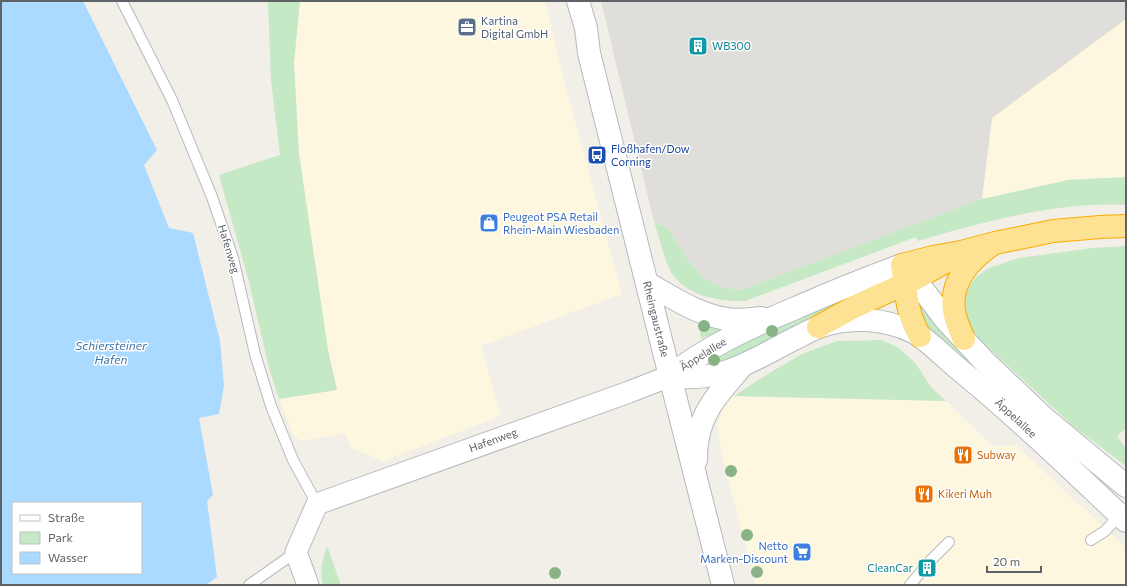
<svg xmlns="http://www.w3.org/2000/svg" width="1127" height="586" viewBox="0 0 1127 586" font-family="Commissioner,sans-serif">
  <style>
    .commercial { fill: #fef7e0 }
    .industrial { fill: #e0deda }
    .green { fill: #c5e8c5 }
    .water { fill: #aadaff; fill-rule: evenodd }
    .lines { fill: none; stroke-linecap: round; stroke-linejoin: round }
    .service-casing { stroke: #b5b8bc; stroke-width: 12 }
    .minor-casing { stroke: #b5b8bc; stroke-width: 23 }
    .tertiary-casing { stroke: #b5b8bc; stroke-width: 24 }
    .secondary-casing { stroke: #b6babf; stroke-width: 24 }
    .motorway-casing { stroke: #f9ab00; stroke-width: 24 }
    .service { stroke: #fff; stroke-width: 10 }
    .minor { stroke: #fff; stroke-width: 21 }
    .tertiary { stroke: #fff; stroke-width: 22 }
    .secondary { stroke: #fff; stroke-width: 22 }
    .motorway { stroke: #fde293; stroke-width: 22 }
    .tree { fill: #89b387 }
    .labels { text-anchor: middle; stroke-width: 3; stroke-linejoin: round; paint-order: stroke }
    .service-label { font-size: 11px; fill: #4e5e75; stroke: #fff; text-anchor: start }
    .culture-label { font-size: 11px; fill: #0d838f; stroke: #fff; text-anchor: start }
    .transit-label { font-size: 11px; fill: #164399; stroke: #fff; text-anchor: start }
    .shop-label { font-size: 11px; fill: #366cbe; stroke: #fff; text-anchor: start }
    .street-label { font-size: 11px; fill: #5f6368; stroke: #fff }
    .food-label { font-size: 11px; fill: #c56008; stroke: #fff; text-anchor: start }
    .water-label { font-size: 12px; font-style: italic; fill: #4174aa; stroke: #fff }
  </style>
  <rect width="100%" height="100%" fill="#f1efe8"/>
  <g class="commercial">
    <polygon points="300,1 545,1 565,84 622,294 481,346 501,416 383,461 351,448 345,433 303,441 294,437 279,399 337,390 328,350 299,154 294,63"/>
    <polygon points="1126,19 1126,177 1068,180 982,199 992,118"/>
    <polygon points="734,396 946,401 992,446 1016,445 1126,548 1126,585 756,585 723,460 717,424 724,405"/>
  </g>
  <polygon class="industrial" points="601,1 1126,1 1126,19 992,118 982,199 741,290 721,287 703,277 688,260 668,228 654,222"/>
  <g class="green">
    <polygon points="268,1 300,1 294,63 299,154 328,350 337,390 279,399 269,368 249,282 219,175 280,155 271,80"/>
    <path d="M 1126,177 L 1126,205 C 1060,201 982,222 918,241 L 916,237 L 745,301 C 719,302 686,296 671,272 C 663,257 660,238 654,222 L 668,228 L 688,260 L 703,277 L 721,287 L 741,290 L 982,199 L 1068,180 Z"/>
    <polygon points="1126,246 1126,428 1117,436 1126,449 1126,466 1073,426 980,340 966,321 964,308 965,292 975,278 989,268 1019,258 1093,248"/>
    <polygon points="864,292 865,294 718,366 708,369 705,355 760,330"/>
    <path d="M 921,300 L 966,358 L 966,360 C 960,358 955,353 951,349 C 935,336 919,324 919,302 Z"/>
    <polygon points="699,322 724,329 701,339"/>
    <polygon points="882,340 899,348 916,364 931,387 946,401 734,396 766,375 802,354 837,341"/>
    <path d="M 327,546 L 341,585 L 323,585 C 319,571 323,559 327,546 Z"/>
  </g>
  <path class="water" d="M 1,1 L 83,1 L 157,150 L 144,165 L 169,228 L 193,233 L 220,341 L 224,386 L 219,414 L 199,418 L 213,495 L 207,501 L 217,577 L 206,585 L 1,585 ZM 13,503 L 141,503 L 141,573 L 13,573 Z"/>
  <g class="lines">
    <g class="service-casing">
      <g id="service">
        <polyline points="122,1 172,100 212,197 233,258 255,354 271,406 293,460 317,504"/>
        <polyline points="1091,540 1105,531 1120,515"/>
        <polyline points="249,585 296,552"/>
        <polyline points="910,585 930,561 949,542"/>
      </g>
    </g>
    <g class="minor-casing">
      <polyline id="minor" points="308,585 296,552 317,504 629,392 670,376"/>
    </g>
    <g class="tertiary-casing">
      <g id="tertiary">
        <polyline points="670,376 723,585"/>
        <path d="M 696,460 C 696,449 697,437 701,426 C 708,403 727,384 742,366"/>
      </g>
    </g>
    <g class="secondary-casing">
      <g id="secondary">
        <polyline points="578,1 586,28 589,53 670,376"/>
        <path d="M 647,283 C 672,297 698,315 727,319 C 738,321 750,319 761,318"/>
        <path d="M 670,376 C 708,346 752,326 798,307 C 832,292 867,278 902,265 L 915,279 L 945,319 L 984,361 L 1044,418 L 1126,486"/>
        <path d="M 670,376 C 721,383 751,361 794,339 C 802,335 811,330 819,327 C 848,316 885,318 913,332 C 926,338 943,356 955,366 C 1015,415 1070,468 1126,521"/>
      </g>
    </g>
    <g class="motorway-casing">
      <g id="motorway">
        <polyline points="818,327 854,307 915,279 947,261"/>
        <path d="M 920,336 C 906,314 906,289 902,265 L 933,257 L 961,252 L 995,243 L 1053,231 L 1100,227 L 1126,226"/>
        <path d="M 964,339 C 960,330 955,320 954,310 C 950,282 969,261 990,246"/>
      </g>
    </g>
    <use href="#service" class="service"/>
    <use href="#minor" class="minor"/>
    <use href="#tertiary" class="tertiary"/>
    <use href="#secondary" class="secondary"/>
    <use href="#motorway" class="motorway"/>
  </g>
  <g class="tree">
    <circle cx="704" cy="326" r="6"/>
    <circle cx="772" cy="331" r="6"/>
    <circle cx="714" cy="360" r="6"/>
    <circle cx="731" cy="471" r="6"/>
    <circle cx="747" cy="535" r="6"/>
    <circle cx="757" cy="572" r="6"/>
    <circle cx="555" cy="573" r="6"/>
  </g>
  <defs>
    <g id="office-square" transform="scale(1)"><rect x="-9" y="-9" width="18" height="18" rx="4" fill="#5c6f8a" stroke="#fff"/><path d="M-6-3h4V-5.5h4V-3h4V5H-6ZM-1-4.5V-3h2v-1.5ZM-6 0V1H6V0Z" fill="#fff"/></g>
    <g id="building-square" transform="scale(1)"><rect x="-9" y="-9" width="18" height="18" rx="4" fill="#0f9aa8" stroke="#fff"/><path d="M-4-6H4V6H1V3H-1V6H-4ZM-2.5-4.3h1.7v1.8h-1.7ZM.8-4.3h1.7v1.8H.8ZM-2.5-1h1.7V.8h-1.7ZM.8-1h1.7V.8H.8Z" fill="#fff"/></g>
    <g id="bus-square" transform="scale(1)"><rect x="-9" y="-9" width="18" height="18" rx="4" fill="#1a4fb4" stroke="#fff"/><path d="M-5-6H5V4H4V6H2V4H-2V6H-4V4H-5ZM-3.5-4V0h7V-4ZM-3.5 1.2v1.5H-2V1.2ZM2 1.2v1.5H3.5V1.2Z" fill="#fff"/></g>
    <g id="shop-square" transform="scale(1)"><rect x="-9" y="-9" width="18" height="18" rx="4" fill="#3f7fe0" stroke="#fff"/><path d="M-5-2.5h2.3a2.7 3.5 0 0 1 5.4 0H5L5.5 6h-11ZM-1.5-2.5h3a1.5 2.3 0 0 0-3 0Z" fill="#fff"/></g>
    <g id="restaurant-square" transform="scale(1)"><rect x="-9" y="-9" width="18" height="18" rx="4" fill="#e8710a" stroke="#fff"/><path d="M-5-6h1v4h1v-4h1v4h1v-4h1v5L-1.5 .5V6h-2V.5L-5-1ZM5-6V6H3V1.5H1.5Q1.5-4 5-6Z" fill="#fff"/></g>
    <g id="supermarket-square" transform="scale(1)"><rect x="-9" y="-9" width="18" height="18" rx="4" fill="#3f7fe0" stroke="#fff"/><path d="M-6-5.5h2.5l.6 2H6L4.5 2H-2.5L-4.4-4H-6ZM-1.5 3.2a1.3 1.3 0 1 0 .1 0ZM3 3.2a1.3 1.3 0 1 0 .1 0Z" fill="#fff"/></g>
  </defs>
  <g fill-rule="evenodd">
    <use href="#office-square" x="467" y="27"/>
    <use href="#building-square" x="698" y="46"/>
    <use href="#bus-square" x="597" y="155"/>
    <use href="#shop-square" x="489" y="223"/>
    <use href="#restaurant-square" x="963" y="455"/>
    <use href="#restaurant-square" x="924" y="494"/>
    <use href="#supermarket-square" x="802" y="552"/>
    <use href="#building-square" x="927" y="568"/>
  </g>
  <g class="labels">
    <g class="service-label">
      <text x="481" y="25">Kartina<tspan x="481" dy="13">Digital GmbH</tspan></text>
    </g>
    <g class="culture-label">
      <text x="712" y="50">WB300</text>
      <text x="913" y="572" text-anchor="end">CleanCar</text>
    </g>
    <g class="transit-label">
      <text x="611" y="153">Floßhafen/Dow<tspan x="611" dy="13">Corning</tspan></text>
    </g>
    <g class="shop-label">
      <text x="503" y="221">Peugeot PSA Retail<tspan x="503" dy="13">Rhein-Main Wiesbaden</tspan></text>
      <text x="788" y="550" text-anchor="end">Netto<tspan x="788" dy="13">Marken-Discount</tspan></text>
    </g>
    <g class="street-label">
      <text transform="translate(229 249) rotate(73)" y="4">Hafenweg</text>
      <text transform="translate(656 319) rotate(76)" y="4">Rheingaustraße</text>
      <text transform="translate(703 354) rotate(-32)" y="4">Äppelallee</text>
      <text transform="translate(1016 418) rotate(43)" y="4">Äppelallee</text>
      <text transform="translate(493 440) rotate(-20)" y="4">Hafenweg</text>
    </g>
    <g class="food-label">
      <text x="977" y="459">Subway</text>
      <text x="938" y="498">Kikeri Muh</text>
    </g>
    <g class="water-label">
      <text x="111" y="350">Schiersteiner<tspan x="111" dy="14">Hafen</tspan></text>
    </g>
  </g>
  <rect width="1127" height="586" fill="none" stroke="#5f6368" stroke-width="4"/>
  <rect x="12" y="502" width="130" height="72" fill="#ffffff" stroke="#bfc1c3"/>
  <rect x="20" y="515" width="20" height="6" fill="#ffffff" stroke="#bfc1c3"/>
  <text x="48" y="522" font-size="12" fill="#5f6368">Straße</text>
  <rect x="20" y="532" width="20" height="12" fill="#c5e8c5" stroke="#bfc1c3"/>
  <text x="48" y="542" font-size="12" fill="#5f6368">Park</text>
  <rect x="20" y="552" width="20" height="12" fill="#aadaff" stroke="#bfc1c3"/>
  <text x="48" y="562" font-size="12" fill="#5f6368">Wasser</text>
  <path d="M987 566v6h54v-6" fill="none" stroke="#5f6368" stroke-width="2"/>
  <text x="993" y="566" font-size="12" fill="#5f6368" stroke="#ffffff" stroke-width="3" paint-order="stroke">20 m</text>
</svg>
